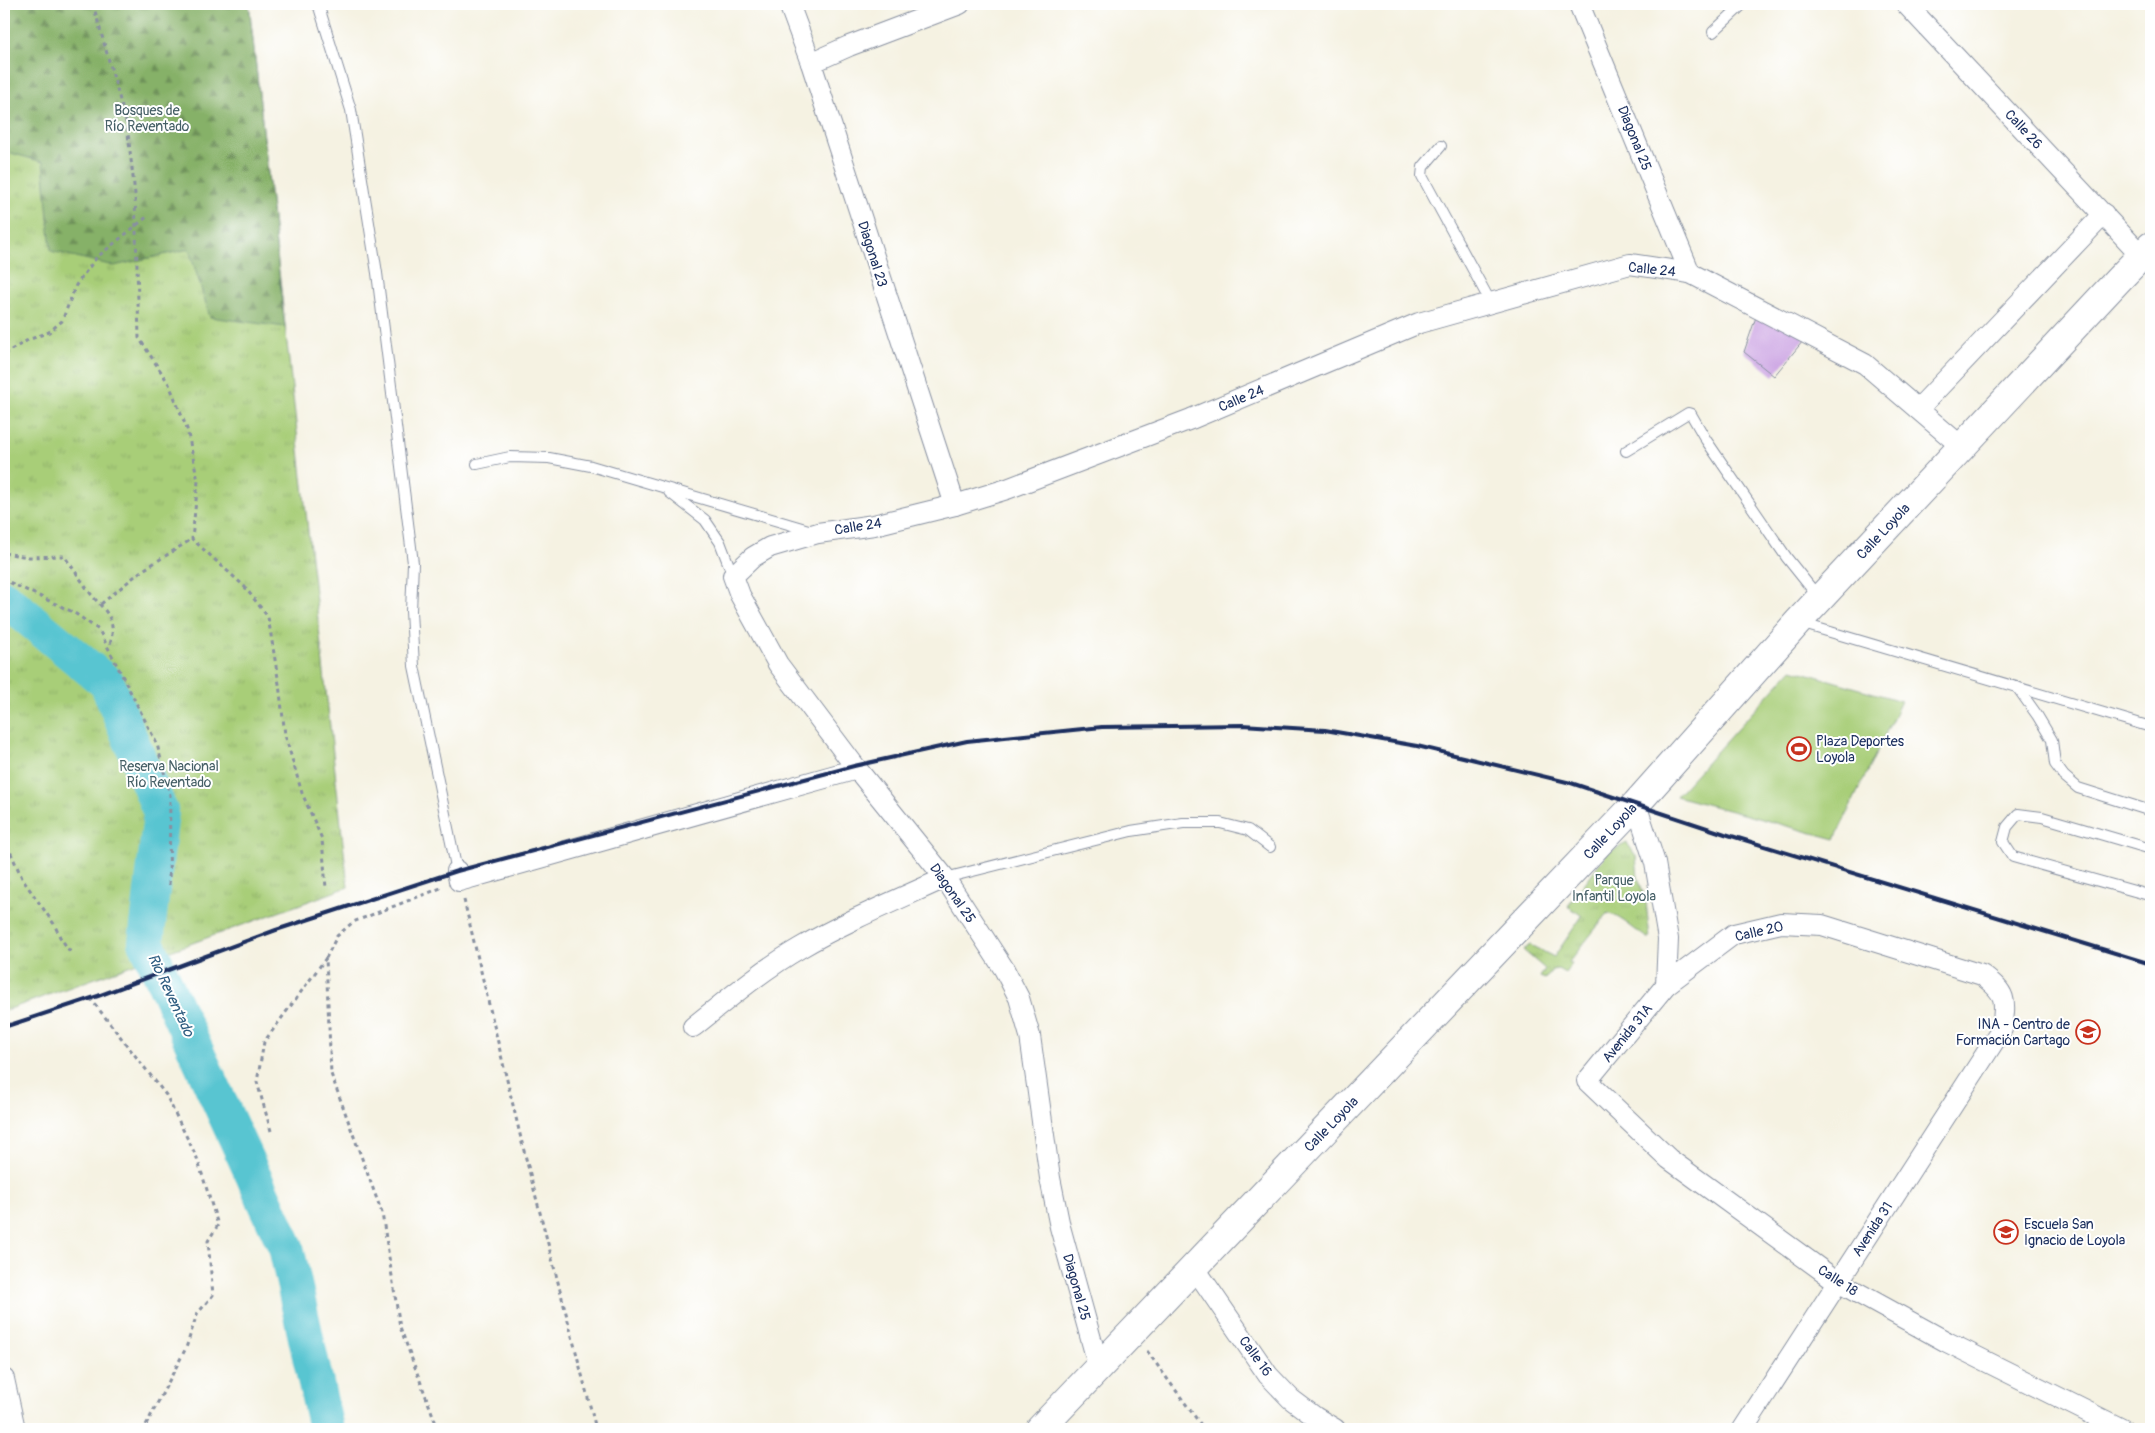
<svg xmlns="http://www.w3.org/2000/svg" width="2155" height="1433" viewBox="0 0 2155 1433" font-family="Pangolin,sans-serif">
  <style>
    .grass { fill: url(#grass-tufts); stroke: #627e6b }
    .forest { fill: url(#forest-firs); stroke: #507063 }
    .garden { fill: #a8ce78; stroke: #627e6b }
    .lines { fill: none; stroke-linecap: round; stroke-linejoin: round }
    .river { stroke: #59c5d1; stroke-width: 36 }
    .building { fill: #caa1e2 }
    .lane-casing { stroke: #8890a0; stroke-width: 12 }
    .street-casing { stroke: #8890a0; stroke-width: 22 }
    .secondary-casing { stroke: #8890a0; stroke-width: 30 }
    .path { stroke: #8890a0; stroke-width: 3; stroke-dasharray: 4 4; stroke-linecap: butt }
    .lane { stroke: #fff; stroke-width: 10 }
    .street { stroke: #fff; stroke-width: 20 }
    .secondary { stroke: #fff; stroke-width: 28 }
    .rail { stroke: #1b2f5e; stroke-width: 4 }
    .labels { text-anchor: middle; stroke-width: 4; stroke-linejoin: round; paint-order: stroke }
    .park-label { font-size: 14px; fill: #455f66; stroke: #fff }
    .street-label { font-size: 14px; fill: #1b2f5e; stroke: #fff }
    .poi-label { font-size: 14px; fill: #1b2f5e; stroke: #fff; text-anchor: start }
    .water-label { font-size: 15px; font-style: italic; fill: #2e5c80; stroke: #fff }
  </style>
  <defs>
    <pattern id="grass-tufts" width="24" height="20" patternUnits="userSpaceOnUse" patternTransform="scale(1.25)"><rect width="24" height="20" fill="#a8ce78"/><path d="M3 7l-1-3M5 7V3M7 7l1-3M15 17l-1-3M17 17v-4M19 17l1-3" fill="none" stroke="#90b16a"/></pattern>
    <pattern id="forest-firs" width="22" height="20" patternUnits="userSpaceOnUse" patternTransform="scale(1.25)"><rect width="22" height="20" fill="#86b168"/><path d="M5 1l3.5 6h-7zM16 11l3.5 6h-7z" fill="#6d9059"/></pattern>
  </defs>
  <rect width="100%" height="100%" fill="#fff"/>
  <filter id="ink" filterUnits="userSpaceOnUse"><feTurbulence type="fractalNoise" baseFrequency=".02" numOctaves="2"/><feDisplacementMap in="SourceGraphic" scale="10" xChannelSelector="R" yChannelSelector="G"/><feConvolveMatrix kernelMatrix="1 2 1 2 8 2 1 2 1" color-interpolation-filters="sRGB"/></filter>
  <filter id="wash" filterUnits="userSpaceOnUse"><feTurbulence type="fractalNoise" baseFrequency=".0096" numOctaves="4" result="noise"/><feDisplacementMap in="SourceGraphic" scale="20" xChannelSelector="R" yChannelSelector="G"/><feGaussianBlur stdDeviation="1.12" result="paint"/><feColorMatrix in="noise" values="0 0 0 0 0 0 0 0 0 0 0 0 0 0 0 0 0 1.4 0 .05"/><feComposite in="paint" operator="in"/></filter>
  <g filter="url(#wash)">
    <rect width="100%" height="100%" fill="#f5f2e2"/>
    <g class="grass">
      <polygon points="4,4 249,4 348,887 4,1011"/>
      <path d="M 1627,843 L 1636,856 L 1638,877 L 1646,902 L 1650,939 C 1635,932 1624,918 1608,913 L 1569,962 L 1572,964 L 1565,973 L 1558,969 L 1552,970 L 1545,979 L 1540,977 L 1545,969 L 1523,950 L 1530,945 L 1554,957 L 1582,916 L 1568,906 L 1607,853 Z"/>
    </g>
    <polygon class="forest" points="9,4 249,4 285,327 210,317 189,249 114,266 51,251 43,162 4,151 4,6"/>
    <polygon class="garden" points="1792,669 1901,701 1835,839 1676,796"/>
    <g class="lines">
      <polyline class="river" points="4,598 107,683 161,813 146,942 286,1247 326,1429"/>
    </g>
    <g id="blocks">
      <polygon class="building" points="1756,317 1808,335 1774,376 1744,352"/>
    </g>
  </g>
  <g filter="url(#ink)">
    <use href="#blocks" fill-opacity="0" stroke="#8890a0" stroke-width="1"/>
    <g class="lines">
      <g class="lane-casing">
        <g id="lane">
          <polyline points="318,4 351,110 377,273 413,563 411,611 414,666 457,871"/>
          <polyline points="1713,32 1743,4"/>
          <polyline points="1441,146 1423,167 1422,176 1491,303"/>
          <polyline points="1626,451 1688,413 1691,414 1706,440 1787,558 1819,598"/>
          <polyline points="477,464 510,457 549,458 591,466 812,531"/>
          <polyline points="669,492 705,520 720,542 733,576"/>
          <polyline points="1800,623 2151,727"/>
          <polyline points="2017,687 2037,715 2052,740 2055,764 2064,776 2078,788 2151,811"/>
          <polyline points="2151,849 2042,817 2018,814 2007,827 2003,842 2013,857 2145,894 2151,892"/>
          <polyline points="945,878 1131,831 1183,823 1220,823 1248,830 1270,847"/>
        </g>
      </g>
      <g class="street-casing">
        <g id="street">
          <polyline points="789,4 811,63 955,505"/>
          <polyline points="1579,4 1690,273"/>
          <polyline points="1906,4 2142,256"/>
          <polyline points="811,63 849,46 960,4"/>
          <polyline points="1918,409 2104,214"/>
          <path d="M 1636,804 L 1655,863 L 1668,939 L 1666,985 L 1734,934 L 1781,923 L 1822,925 L 1982,975 C 2007,994 2006,999 2002,1029 L 1743,1429"/>
          <polyline points="457,871 459,881 857,769"/>
          <polyline points="1666,985 1587,1081 1669,1159 1838,1282 1947,1342 2122,1429"/>
          <path d="M 693,1027 C 728,999 762,970 800,948 C 846,921 897,900 945,878"/>
          <polyline points="1194,1267 1268,1375 1291,1399 1315,1417 1335,1429"/>
          <polyline points="1099,1368 1060,1227 1050,1178 1030,1036 1019,998 1004,969 945,878 857,769 778,664 740,595 733,576 753,557 770,547 818,533 874,525 955,505 1007,489 1191,419 1419,323 1630,264 1690,273 1865,364 1962,447"/>
          <polyline points="4,1379 15,1429"/>
        </g>
      </g>
      <g class="secondary-casing">
        <polyline id="secondary" points="1040,1429 1636,804 1798,622 2119,279 2151,246"/>
      </g>
      <g class="path">
        <polyline points="93,4 127,125 135,194 139,338 169,384 187,429 198,481 192,539 244,586 268,617 279,684 285,735 302,793 322,839 326,888"/>
        <polyline points="4,354 28,340 49,332 62,321 76,285 96,258 148,216"/>
        <path d="M 4,553 L 28,557 L 64,556 C 72,567 80,578 87,589 C 104,612 119,616 109,648"/>
        <polyline points="4,577 9,582 73,612 99,630 157,744 170,795 169,888"/>
        <polyline points="101,604 140,572 192,539"/>
        <polyline points="4,838 23,880 54,924 60,937 71,953"/>
        <polyline points="464,900 523,1147 596,1429"/>
        <polyline points="90,998 166,1095 197,1158 218,1225 208,1241 213,1295 197,1314 186,1348 144,1429"/>
        <polyline points="271,1131 257,1082 264,1042 326,958"/>
        <polyline points="1147,1351 1204,1429"/>
        <polyline points="438,1429 400,1327 382,1213 331,1074 326,958 337,936 353,922 441,888"/>
      </g>
      <use href="#lane" class="lane"/>
      <use href="#street" class="street"/>
      <use href="#secondary" class="secondary"/>
      <polyline class="rail" points="4,1027 98,996 276,930 457,871 854,766 967,741 1102,727 1242,725 1325,730 1417,746 1571,783 1725,834 2151,964"/>
    </g>
  </g>
  <defs>
    <g id="stadium-ring" transform="scale(1.25)"><circle r="9.5" fill="#fff" stroke="#c8321e" stroke-width="1.5"/><path d="M0-5a6.5 5 0 1 0 0 10a6.5 5 0 1 0 0-10ZM-3.5-1.8h7v3.6h-7Z" fill="#c8321e"/></g>
    <g id="university-ring" transform="scale(1.25)"><circle r="9.5" fill="#fff" stroke="#c8321e" stroke-width="1.5"/><path d="M0-5L7-2L0 1L-7-2ZM-4 1L0 2.5L4 1V4Q0 6-4 4Z" fill="#c8321e"/></g>
    <g id="school-ring" transform="scale(1.25)"><circle r="9.5" fill="#fff" stroke="#c8321e" stroke-width="1.5"/><path d="M0-5L7-2L0 1L-7-2ZM-4 1L0 2.5L4 1V4Q0 6-4 4Z" fill="#c8321e"/></g>
  </defs>
  <g fill-rule="evenodd">
    <use href="#stadium-ring" x="1799" y="749"/>
    <use href="#university-ring" x="2088" y="1032"/>
    <use href="#school-ring" x="2006" y="1232"/>
  </g>
  <g class="labels">
    <g class="park-label">
      <text x="147" y="115">Bosques de<tspan x="147" dy="16">Río Reventado</tspan></text>
      <text x="169" y="771">Reserva Nacional<tspan x="169" dy="16">Río Reventado</tspan></text>
      <text x="1614" y="885">Parque<tspan x="1614" dy="16">Infantil Loyola</tspan></text>
    </g>
    <g class="street-label">
      <text transform="translate(2024 129) rotate(47)" y="5">Calle 26</text>
      <text transform="translate(1635 138) rotate(68)" y="5">Diagonal 25</text>
      <text transform="translate(873 254) rotate(72)" y="5">Diagonal 23</text>
      <text transform="translate(1652 269) rotate(6)" y="5">Calle 24</text>
      <text transform="translate(1241 398) rotate(-23)" y="5">Calle 24</text>
      <text transform="translate(858 526) rotate(-9)" y="5">Calle 24</text>
      <text transform="translate(1883 531) rotate(-47)" y="5">Calle Loyola</text>
      <text transform="translate(1610 831) rotate(-47)" y="5">Calle Loyola</text>
      <text transform="translate(953 893) rotate(55)" y="5">Diagonal 25</text>
      <text transform="translate(1759 931) rotate(-13)" y="5">Calle 20</text>
      <text transform="translate(1627 1033) rotate(-51)" y="5">Avenida 31A</text>
      <text transform="translate(1331 1124) rotate(-46)" y="5">Calle Loyola</text>
      <text transform="translate(1872 1229) rotate(-57)" y="5">Avenida 31</text>
      <text transform="translate(1838 1280) rotate(33)" y="5">Calle 18</text>
      <text transform="translate(1077 1287) rotate(74)" y="5">Diagonal 25</text>
      <text transform="translate(1256 1356) rotate(54)" y="5">Calle 16</text>
    </g>
    <g class="poi-label">
      <text x="1816" y="746">Plaza Deportes<tspan x="1816" dy="16">Loyola</tspan></text>
      <text x="2070" y="1029" text-anchor="end">INA - Centro de<tspan x="2070" dy="16">Formación Cartago</tspan></text>
      <text x="2024" y="1229">Escuela San<tspan x="2024" dy="16">Ignacio de Loyola</tspan></text>
    </g>
    <g class="water-label">
      <text transform="translate(171 995) rotate(65)" y="5">Rio Reventado</text>
    </g>
  </g>
  <rect width="2155" height="1433" fill="none" stroke="#fff" stroke-width="20"/>
</svg>
